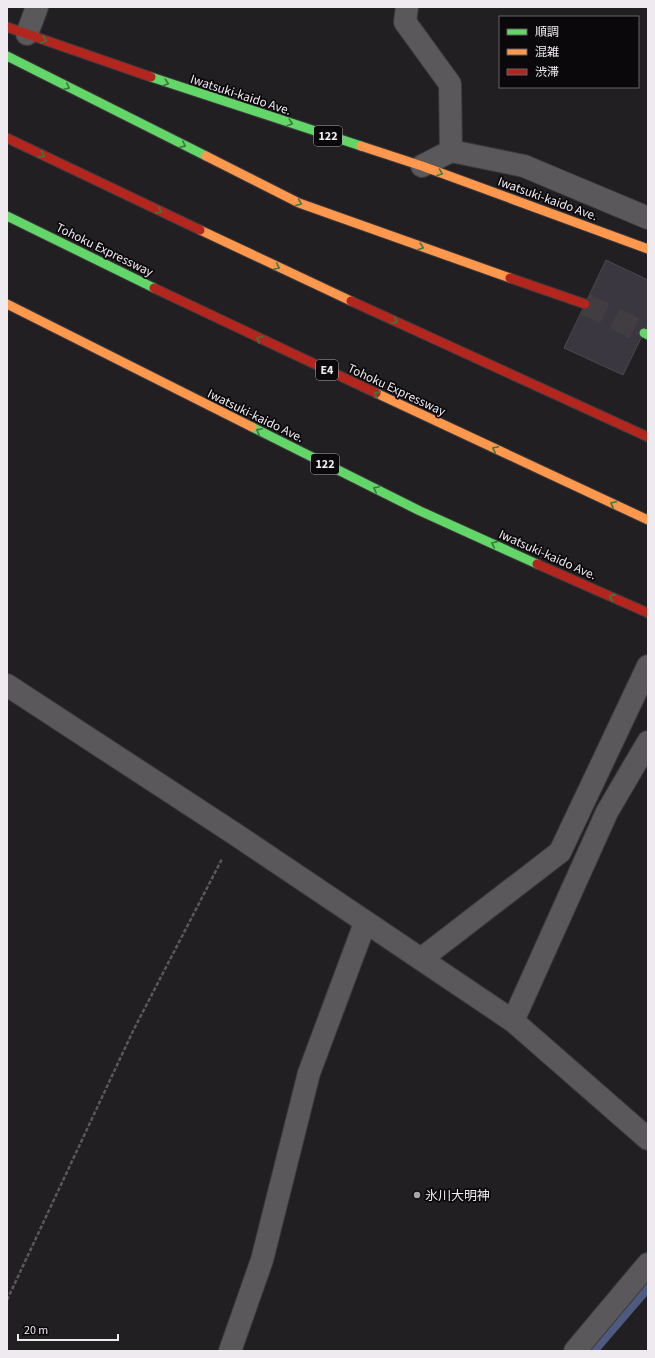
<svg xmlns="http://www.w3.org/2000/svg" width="655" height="1358" viewBox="0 0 655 1358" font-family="'Source Sans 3','Noto Sans JP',sans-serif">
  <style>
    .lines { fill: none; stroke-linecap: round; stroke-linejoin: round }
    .stream { stroke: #4c5b7f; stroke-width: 10 }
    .building { fill: #3a3741; stroke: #4a484c }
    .highway-tunnel { stroke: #413d42; stroke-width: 22; stroke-dasharray: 22 11; stroke-linecap: butt }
    .street-casing { stroke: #3c3a3d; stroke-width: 24 }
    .fast-casing { stroke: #3c3a3d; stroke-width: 11 }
    .slow-casing { stroke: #3c3a3d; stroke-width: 11 }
    .jam-casing { stroke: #3c3a3d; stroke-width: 11 }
    .path { stroke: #5a585a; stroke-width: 2.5; stroke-dasharray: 4 2; stroke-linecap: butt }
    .street { stroke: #5b585c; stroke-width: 22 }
    .fast { stroke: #63d668; stroke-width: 9 }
    .slow { stroke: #ff974d; stroke-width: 9 }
    .jam { stroke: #b3261e; stroke-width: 9 }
    .oneway { stroke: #3b793f }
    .poi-dot { fill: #a7a3a8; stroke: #0b080c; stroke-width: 1.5 }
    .labels { text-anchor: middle; stroke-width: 3.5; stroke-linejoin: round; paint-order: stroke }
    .shield { fill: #0b080c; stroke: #aba6ac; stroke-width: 1 }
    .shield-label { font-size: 12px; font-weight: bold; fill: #efeaf0 }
    .street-label { font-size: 13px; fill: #efeaf0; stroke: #0b080c }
    .poi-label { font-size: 13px; fill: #efeaf0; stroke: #0b080c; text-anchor: start }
  </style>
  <rect width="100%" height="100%" fill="#221f23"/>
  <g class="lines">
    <polyline class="stream" points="593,1351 648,1287"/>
  </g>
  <polygon class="building" points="606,260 648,280 648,324 623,375 564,348"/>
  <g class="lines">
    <polyline class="highway-tunnel" points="585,304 644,333"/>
    <g class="street-casing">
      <g id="street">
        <polyline points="407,7 405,22 450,84 451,151"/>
        <polyline points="27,34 37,7"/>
        <polyline points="422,166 451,151 524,166 648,218"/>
        <polyline points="7,685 235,834 513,1021 648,1139"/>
        <polyline points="421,959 560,852 648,666"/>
        <polyline points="513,1021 607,812 648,742"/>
        <polyline points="230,1351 262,1260 309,1073 365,923"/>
        <polyline points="575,1351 648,1264"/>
      </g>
    </g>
    <g class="fast-casing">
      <g id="fast">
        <polyline points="7,56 206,156"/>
        <polyline points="151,77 361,146"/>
        <polyline points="7,216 154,288"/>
        <polyline points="644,333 648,335"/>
        <polyline points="252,427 420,511 537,564"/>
      </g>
    </g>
    <g class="slow-casing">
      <g id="slow">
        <polyline points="361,146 422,166 648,249"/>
        <polyline points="206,156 299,203 510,278"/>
        <polyline points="200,230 351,301"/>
        <polyline points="7,304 252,427"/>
        <polyline points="376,393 648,520"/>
      </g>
    </g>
    <g class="jam-casing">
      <g id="jam">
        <polyline points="7,27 151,77"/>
        <polyline points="7,138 200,230"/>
        <polyline points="510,278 585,304"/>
        <polyline points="154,288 376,393"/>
        <polyline points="351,301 648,437"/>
        <polyline points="537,564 648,613"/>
      </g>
    </g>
    <polyline class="path" points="7,1300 133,1031 222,859"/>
    <use href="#street" class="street"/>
    <use href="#fast" class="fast"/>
    <use href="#slow" class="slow"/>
    <use href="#jam" class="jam"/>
  </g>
  <defs><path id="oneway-chevron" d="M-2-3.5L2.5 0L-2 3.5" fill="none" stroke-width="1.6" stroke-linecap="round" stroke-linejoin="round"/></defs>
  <g class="oneway">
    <use href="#oneway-chevron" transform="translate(44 40) rotate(19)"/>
    <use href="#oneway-chevron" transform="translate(166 83) rotate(18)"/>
    <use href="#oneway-chevron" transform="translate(67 87) rotate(27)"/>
    <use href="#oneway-chevron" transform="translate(290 123) rotate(18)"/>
    <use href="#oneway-chevron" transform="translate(183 145) rotate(27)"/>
    <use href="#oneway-chevron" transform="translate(42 155) rotate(26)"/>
    <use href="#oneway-chevron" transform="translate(440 173) rotate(20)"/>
    <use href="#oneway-chevron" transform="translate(299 203) rotate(23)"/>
    <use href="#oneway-chevron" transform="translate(159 211) rotate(26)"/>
    <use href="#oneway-chevron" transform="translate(421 247) rotate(19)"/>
    <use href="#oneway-chevron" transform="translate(277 267) rotate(25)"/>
    <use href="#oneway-chevron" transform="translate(395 321) rotate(25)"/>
    <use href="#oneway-chevron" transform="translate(259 339) rotate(-155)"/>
    <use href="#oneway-chevron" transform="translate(377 394) rotate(-155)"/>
    <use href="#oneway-chevron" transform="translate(259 431) rotate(-154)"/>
    <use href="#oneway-chevron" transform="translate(495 449) rotate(-155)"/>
    <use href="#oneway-chevron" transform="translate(376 489) rotate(-154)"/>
    <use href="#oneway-chevron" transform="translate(613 504) rotate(-155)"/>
    <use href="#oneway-chevron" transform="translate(494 544) rotate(-156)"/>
    <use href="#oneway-chevron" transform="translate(612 597) rotate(-156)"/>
  </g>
  <circle class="poi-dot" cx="417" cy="1195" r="4"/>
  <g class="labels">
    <g class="shield">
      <rect x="314" y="126" width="28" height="20" rx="3"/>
      <rect x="316" y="360" width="22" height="20" rx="3"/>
      <rect x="311" y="454" width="28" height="20" rx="3"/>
    </g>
    <g class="shield-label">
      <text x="328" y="140">122</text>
      <text x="327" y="374">E4</text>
      <text x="325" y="468">122</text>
    </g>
    <g class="street-label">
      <text transform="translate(241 94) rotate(18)" y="5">Iwatsuki-kaido Ave.</text>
      <text transform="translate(548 198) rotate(20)" y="5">Iwatsuki-kaido Ave.</text>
      <text transform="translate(105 249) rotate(26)" y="5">Tohoku Expressway</text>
      <text transform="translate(397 389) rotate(25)" y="5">Tohoku Expressway</text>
      <text transform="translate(256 415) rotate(26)" y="5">Iwatsuki-kaido Ave.</text>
      <text transform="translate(548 554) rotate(24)" y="5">Iwatsuki-kaido Ave.</text>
    </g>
    <g class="poi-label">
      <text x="425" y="1200">氷川大明神</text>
    </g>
  </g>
  <rect width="655" height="1358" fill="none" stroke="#efeaf0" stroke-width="16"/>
  <rect x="499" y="16" width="140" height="72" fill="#0b080c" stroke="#666267"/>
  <rect x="507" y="29" width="20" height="6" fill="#63d668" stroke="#666267"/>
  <text x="535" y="36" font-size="12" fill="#efeaf0">順調</text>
  <rect x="507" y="49" width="20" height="6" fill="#ff974d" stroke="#666267"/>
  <text x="535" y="56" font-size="12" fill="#efeaf0">混雑</text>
  <rect x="507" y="69" width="20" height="6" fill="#b3261e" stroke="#666267"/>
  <text x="535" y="76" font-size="12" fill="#efeaf0">渋滞</text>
  <path d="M18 1334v6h100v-6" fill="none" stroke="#efeaf0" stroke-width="2"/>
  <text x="24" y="1334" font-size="12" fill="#efeaf0" stroke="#0b080c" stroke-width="3" paint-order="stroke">20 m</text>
</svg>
